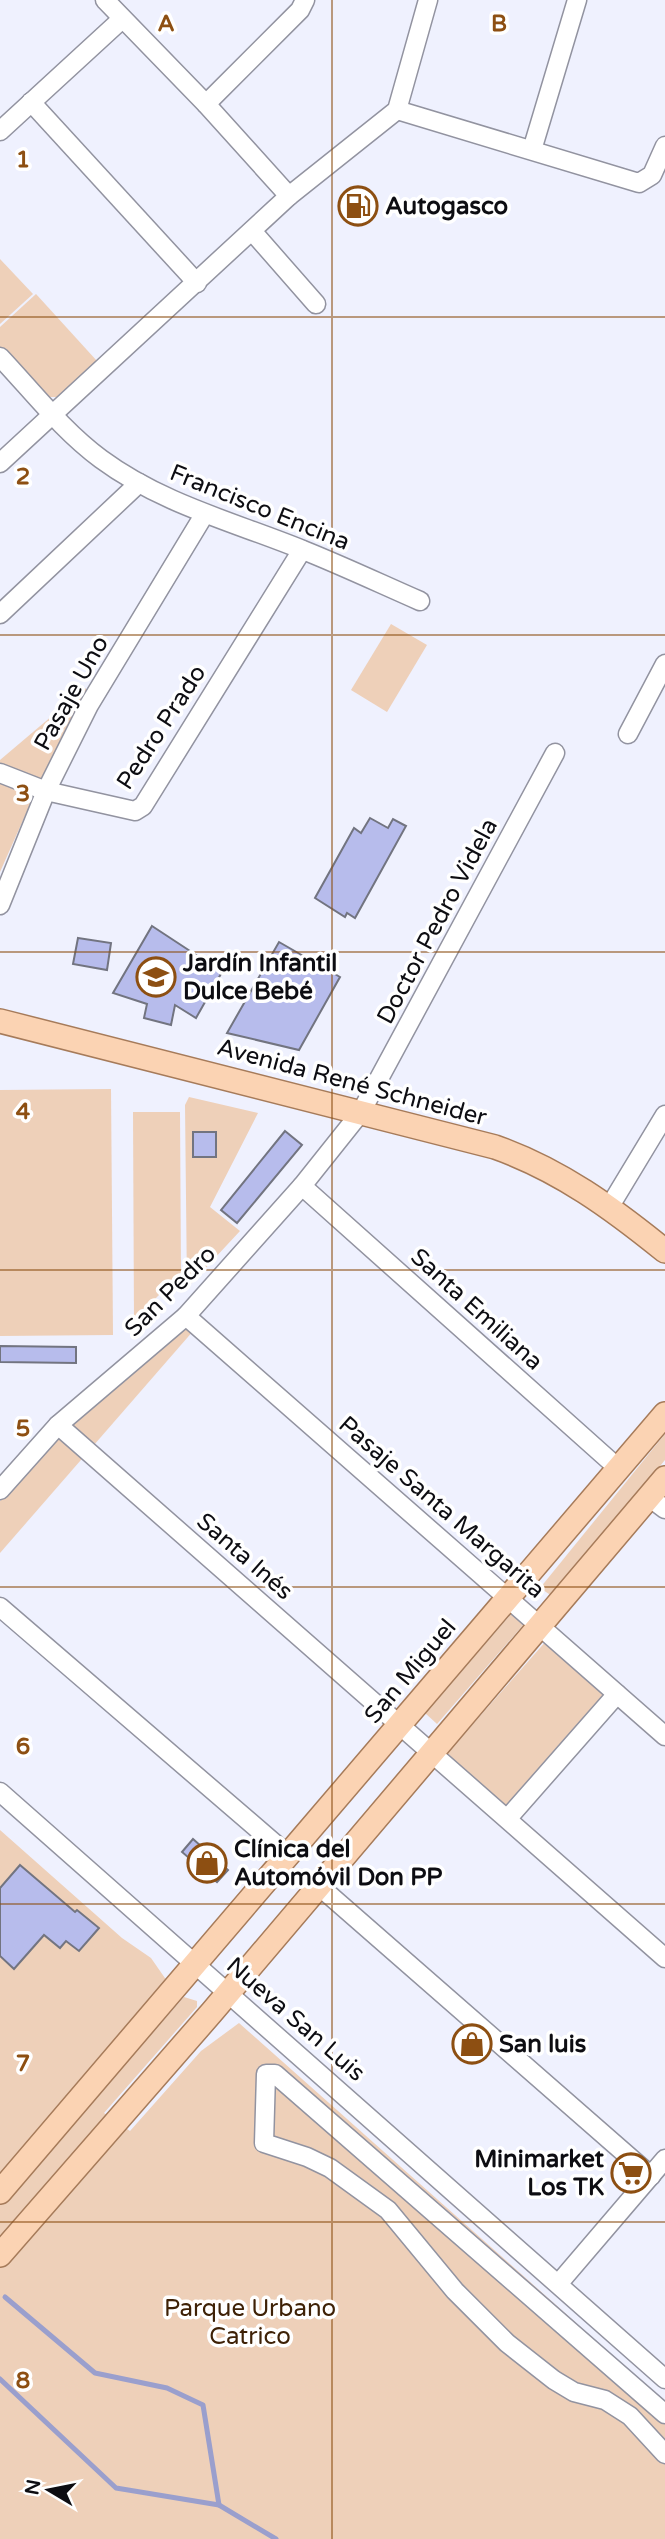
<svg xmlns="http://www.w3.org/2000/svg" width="665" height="2539" viewBox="0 0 665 2539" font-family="'Varela Round',sans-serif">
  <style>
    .green { fill: #eed0b9 }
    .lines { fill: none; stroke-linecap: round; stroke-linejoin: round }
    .stream { stroke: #9a9fcd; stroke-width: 5 }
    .building { fill: #b7bcec; stroke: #727480; stroke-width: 2 }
    .minor-casing { stroke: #9293a0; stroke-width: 21 }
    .major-casing { stroke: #a67b5a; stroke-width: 26 }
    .minor { stroke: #fff; stroke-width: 18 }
    .major { stroke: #fbd3b3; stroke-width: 23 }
    .grid { fill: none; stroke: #8d4f12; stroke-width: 2; stroke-opacity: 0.55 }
    .labels { text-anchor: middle; stroke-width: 7; stroke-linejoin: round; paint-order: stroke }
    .poi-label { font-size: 24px; font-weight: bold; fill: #0d0d12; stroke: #fff; text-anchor: start }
    .street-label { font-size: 24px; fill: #0d0d12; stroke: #fff }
    .park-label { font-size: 24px; fill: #3e2106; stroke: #fff }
    .grid-label { font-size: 23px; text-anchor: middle; font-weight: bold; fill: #8d4f12; stroke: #fff; stroke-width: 7; stroke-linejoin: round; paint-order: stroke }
  </style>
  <rect width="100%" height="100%" fill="#eff1fe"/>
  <g class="green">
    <polygon points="0,259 33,294 0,324"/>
    <polygon points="36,294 97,361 57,397 43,397 0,348 0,327"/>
    <polygon points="391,624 427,645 387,712 351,690"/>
    <polygon points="85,688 88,692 32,800 0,872 0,760"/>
    <polygon points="111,1089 113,1335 0,1336 0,1090"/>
    <polygon points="189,1097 258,1113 210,1207 240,1231 187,1288 185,1105"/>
    <polygon points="133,1112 180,1112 181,1273 134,1320"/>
    <polygon points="189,1326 194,1330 0,1553 0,1501 83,1411"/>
    <polygon points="665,1434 665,1460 552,1596 540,1588"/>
    <polygon points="511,1614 524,1624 437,1724 425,1713"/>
    <polygon points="547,1640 609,1693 505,1809 443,1758"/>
    <polygon points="0,1830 122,1938 151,1958 167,1981 71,2092 90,2104 184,1997 197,2001 197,2007 104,2113 130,2131 201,2051 239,2023 665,2402 665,2539 0,2539"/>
  </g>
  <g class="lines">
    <g class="stream">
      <polyline points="5,2297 95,2373 167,2388 203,2405 219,2505"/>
      <polyline points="0,2379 116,2488 219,2505 276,2539"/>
    </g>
  </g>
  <g class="building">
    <polygon points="370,818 388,828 393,819 406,826 355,918 347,913 345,917 315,898 354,828 361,833"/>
    <polygon points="152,926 222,972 196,1018 175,1005 171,1025 144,1018 147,1004 113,993"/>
    <polygon points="78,938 111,943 107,970 73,964"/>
    <polygon points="279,942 340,977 299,1050 227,1033"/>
    <polygon points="285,1131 302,1145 237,1223 221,1210"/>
    <rect x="193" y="1132" width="23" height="25"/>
    <polygon points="0,1346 76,1347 76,1363 0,1362"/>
    <polygon points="193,1839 228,1870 217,1882 182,1852"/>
    <polygon points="20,1865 75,1912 77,1910 99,1928 79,1951 66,1941 60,1948 44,1935 14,1969 0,1956 0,1888"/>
  </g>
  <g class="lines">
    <g class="minor-casing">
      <g id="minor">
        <polyline points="105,0 206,104 289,196"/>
        <polyline points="31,102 197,283"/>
        <polyline points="206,104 300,10 305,0"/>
        <polyline points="397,110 639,183 652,175 665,146"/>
        <polyline points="0,131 122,19"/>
        <polyline points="532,150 577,0"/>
        <polyline points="252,231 316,304"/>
        <path d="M 0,357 C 32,391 63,431 101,459 C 162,504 234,522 303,550 C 343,566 381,584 420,601"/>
        <polyline points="0,463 289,196 397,110 428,0"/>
        <polyline points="0,614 139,483"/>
        <polyline points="628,734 665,664"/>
        <polyline points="0,773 46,791 135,811 143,806 302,550"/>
        <polyline points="0,905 46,791 89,705 204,515"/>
        <polyline points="302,1186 619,1469"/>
        <polyline points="610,1206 665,1115"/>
        <polyline points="186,1316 665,1736"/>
        <polyline points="58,1425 665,1958"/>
        <polyline points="0,1490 58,1425 186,1316 302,1186 361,1112 555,753"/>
        <polyline points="649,1497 665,1509"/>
        <polyline points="0,1607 288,1855"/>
        <polyline points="0,1792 665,2379"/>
        <polyline points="508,1818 617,1694"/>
        <polyline points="318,1885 651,2176"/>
        <polyline points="559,2283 665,2159"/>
        <polyline points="665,2414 275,2074 266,2074 264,2143 307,2157 330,2168 388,2210 455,2291 507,2343 554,2380 574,2392 605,2400 630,2416 665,2454"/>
      </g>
    </g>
    <g class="major-casing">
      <g id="major">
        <path d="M 0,1021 L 495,1147 C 560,1170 612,1208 665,1251"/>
        <polyline points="0,2192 665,1414"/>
        <polyline points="0,2255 212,2012 665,1478"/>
      </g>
    </g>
    <use href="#minor" class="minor"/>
    <use href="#major" class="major"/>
  </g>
  <path class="grid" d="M 332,0 L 332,2539M 0,317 L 665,317M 0,635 L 665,635M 0,952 L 665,952M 0,1270 L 665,1270M 0,1587 L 665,1587M 0,1904 L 665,1904M 0,2222 L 665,2222"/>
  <defs>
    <g id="fuel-ring" transform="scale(2.0125)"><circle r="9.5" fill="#fff" stroke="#8d4f12" stroke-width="1.5"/><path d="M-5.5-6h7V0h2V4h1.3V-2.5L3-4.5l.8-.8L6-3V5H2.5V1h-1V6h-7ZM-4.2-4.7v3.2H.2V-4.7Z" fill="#8d4f12"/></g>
    <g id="school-ring" transform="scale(2.0125)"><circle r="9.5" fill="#fff" stroke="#8d4f12" stroke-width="1.5"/><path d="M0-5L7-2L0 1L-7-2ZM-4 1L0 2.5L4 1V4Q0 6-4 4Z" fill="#8d4f12"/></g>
    <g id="shop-ring" transform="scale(2.0125)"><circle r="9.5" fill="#fff" stroke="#8d4f12" stroke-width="1.5"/><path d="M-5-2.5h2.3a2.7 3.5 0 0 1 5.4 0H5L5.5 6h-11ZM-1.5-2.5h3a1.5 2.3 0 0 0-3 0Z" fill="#8d4f12"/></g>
    <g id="supermarket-ring" transform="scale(2.0125)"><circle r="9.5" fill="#fff" stroke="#8d4f12" stroke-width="1.5"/><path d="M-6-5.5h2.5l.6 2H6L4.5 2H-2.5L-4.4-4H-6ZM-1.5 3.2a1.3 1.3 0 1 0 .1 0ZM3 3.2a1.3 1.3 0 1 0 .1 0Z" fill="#8d4f12"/></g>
  </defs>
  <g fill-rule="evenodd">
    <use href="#fuel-ring" x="358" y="206"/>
    <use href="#school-ring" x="156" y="977"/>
    <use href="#shop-ring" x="207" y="1863"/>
    <use href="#shop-ring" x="472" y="2044"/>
    <use href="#supermarket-ring" x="631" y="2173"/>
  </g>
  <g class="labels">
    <g class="poi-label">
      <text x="385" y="214">Autogasco</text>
      <text x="183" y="971">Jardín Infantil<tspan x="183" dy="28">Dulce Bebé</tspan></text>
      <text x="234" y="1857">Clínica del<tspan x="234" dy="28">Automóvil Don PP</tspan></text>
      <text x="499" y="2052">San luis</text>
      <text x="604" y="2167" text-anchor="end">Minimarket<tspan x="604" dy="28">Los TK</tspan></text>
    </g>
    <g class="street-label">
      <text transform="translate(260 507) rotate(22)" y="8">Francisco Encina</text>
      <text transform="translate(71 693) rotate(-61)" y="8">Pasaje Uno</text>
      <text transform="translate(161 727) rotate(-57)" y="8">Pedro Prado</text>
      <text transform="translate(437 921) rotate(-62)" y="8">Doctor Pedro Videla</text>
      <text transform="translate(352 1082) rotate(15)" y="8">Avenida René Schneider</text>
      <text transform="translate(170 1291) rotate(-45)" y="8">San Pedro</text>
      <text transform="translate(477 1309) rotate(42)" y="8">Santa Emiliana</text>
      <text transform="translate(442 1507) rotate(41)" y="8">Pasaje Santa Margarita</text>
      <text transform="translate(245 1556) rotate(41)" y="8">Santa Inés</text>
      <text transform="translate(410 1671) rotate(-50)" y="8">San Miguel</text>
      <text transform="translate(296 2019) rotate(41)" y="8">Nueva San Luis</text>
    </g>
    <g class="park-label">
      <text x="250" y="2316">Parque Urbano<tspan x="250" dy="28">Catrico</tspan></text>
    </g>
  </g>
  <g class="grid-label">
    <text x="166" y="31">A</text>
    <text x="499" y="31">B</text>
    <text x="23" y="167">1</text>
    <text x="23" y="484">2</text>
    <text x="23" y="801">3</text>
    <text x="23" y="1119">4</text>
    <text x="23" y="1436">5</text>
    <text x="23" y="1754">6</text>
    <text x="23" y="2071">7</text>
    <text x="23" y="2388">8</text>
  </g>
  <g transform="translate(49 2490) rotate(280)" stroke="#ffffff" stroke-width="5" paint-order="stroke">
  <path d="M0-5L12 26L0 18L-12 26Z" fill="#0d0d12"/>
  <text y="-10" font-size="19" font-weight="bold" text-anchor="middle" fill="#0d0d12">N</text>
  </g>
</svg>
